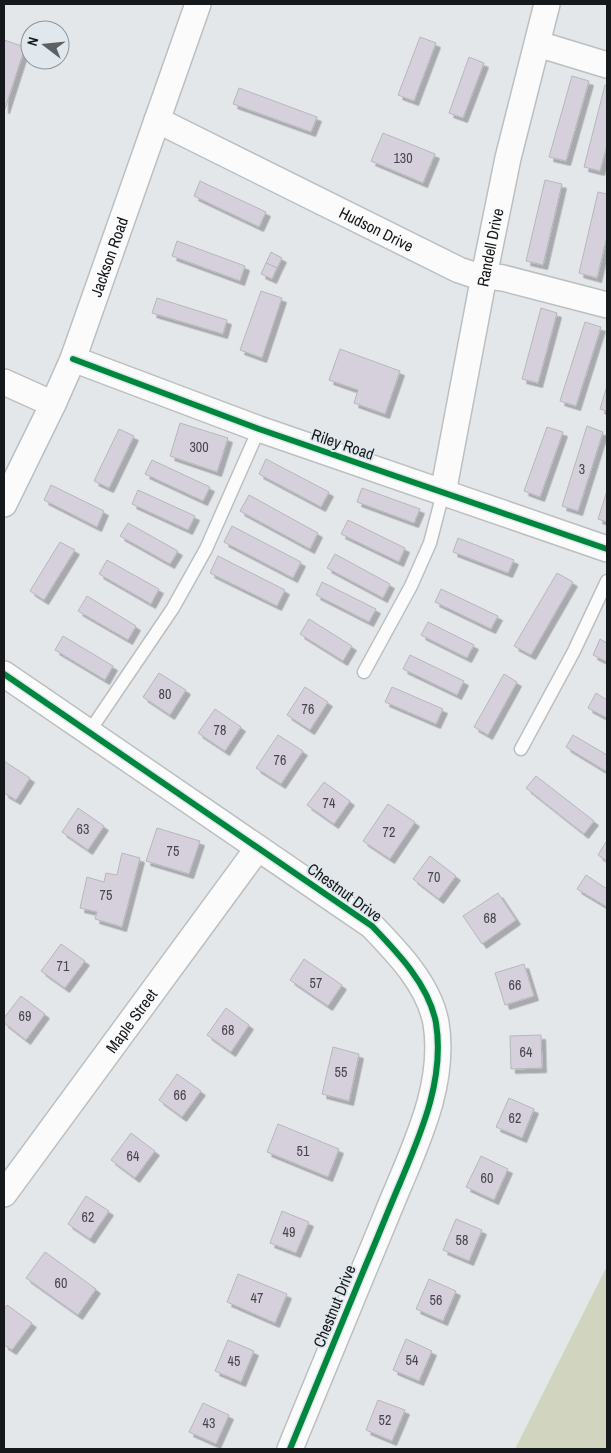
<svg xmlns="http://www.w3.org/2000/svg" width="611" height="1453" viewBox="0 0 611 1453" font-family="'Archivo Narrow',sans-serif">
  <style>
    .green { fill: #d1d5bf }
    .building { fill: #d6d0dc; stroke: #b6b7ba; filter: url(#shadow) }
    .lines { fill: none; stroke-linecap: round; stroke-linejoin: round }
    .service-casing { stroke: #bcbfc1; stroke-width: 15 }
    .minor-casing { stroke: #bcbfc1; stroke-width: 28 }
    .service { stroke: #fbfbfc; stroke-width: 12 }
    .minor { stroke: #fbfbfc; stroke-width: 25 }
    .cycleway-casing { stroke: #e0e8ee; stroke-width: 9 }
    .cycleway { stroke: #00873e; stroke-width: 6 }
    .labels { text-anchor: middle; stroke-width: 4; stroke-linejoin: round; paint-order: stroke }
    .number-label { font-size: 14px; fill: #46474b }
    .street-label { font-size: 16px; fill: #16191b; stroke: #e0e8ee }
  </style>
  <defs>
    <filter id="shadow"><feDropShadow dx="4.5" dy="4.5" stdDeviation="0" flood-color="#0004"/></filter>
  </defs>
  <rect width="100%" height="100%" fill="#e4e7ea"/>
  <polygon class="green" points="607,1266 607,1449 515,1449"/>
  <g class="building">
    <polygon points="420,37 436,43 414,101 398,95"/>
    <polygon points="4,40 25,47 5,109 4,109"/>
    <polygon points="469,57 484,63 463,118 449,113"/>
    <polygon points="572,76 589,81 566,161 549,157"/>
    <polygon points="605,85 607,86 607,145 600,171 584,167"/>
    <polygon points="239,88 317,117 311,132 233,104"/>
    <polygon points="383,133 435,154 423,183 371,161"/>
    <polygon points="545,180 562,184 543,265 526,261"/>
    <polygon points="200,181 266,212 259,227 194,196"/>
    <polygon points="598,192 607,194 607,236 597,278 579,273"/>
    <polygon points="177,241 245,266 240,281 172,256"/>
    <polygon points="271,252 282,258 277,268 266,263"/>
    <polygon points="266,263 277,268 272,279 261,274"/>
    <polygon points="261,291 282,298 262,358 240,350"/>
    <polygon points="157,298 227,320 223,334 152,313"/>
    <polygon points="541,308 557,313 538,383 522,379"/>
    <polygon points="585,322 601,327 576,406 560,401"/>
    <polygon points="340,349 400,371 385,414 354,403 358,390 329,380"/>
    <polygon points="607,386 607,411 600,409"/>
    <polygon points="180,423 228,438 217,472 170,456"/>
    <polygon points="587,426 603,432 578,511 562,506"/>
    <polygon points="547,427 563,432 540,497 524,491"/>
    <polygon points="119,429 134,436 109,488 94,481"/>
    <polygon points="266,459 329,492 321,507 259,474"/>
    <polygon points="152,460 210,487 203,501 145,474"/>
    <polygon points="51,485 104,511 97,527 44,500"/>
    <polygon points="362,488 420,509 414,523 357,502"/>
    <polygon points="138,490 195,516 188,530 132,504"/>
    <polygon points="607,491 607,522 598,519"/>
    <polygon points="249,495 318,533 310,549 240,511"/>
    <polygon points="348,520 405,548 399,562 341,534"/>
    <polygon points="128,523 178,551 170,564 120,536"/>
    <polygon points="232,526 301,562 293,578 224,542"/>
    <polygon points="458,538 514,560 508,573 453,552"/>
    <polygon points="60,542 75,550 44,600 30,591"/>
    <polygon points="335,554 390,584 383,598 327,568"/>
    <polygon points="218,556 285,590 277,606 210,573"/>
    <polygon points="107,560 159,589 151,604 99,574"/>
    <polygon points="557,573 573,582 531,655 514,646"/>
    <polygon points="322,582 376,609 369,622 316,595"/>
    <polygon points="441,589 498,616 491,629 435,602"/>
    <polygon points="87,596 136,626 128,640 78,611"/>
    <polygon points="309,619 352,646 343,661 300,634"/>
    <polygon points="428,622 474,645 467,658 421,635"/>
    <polygon points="63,636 113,666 105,680 55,650"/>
    <polygon points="600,639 607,643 607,662 593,655"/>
    <polygon points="410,655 464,681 457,695 403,669"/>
    <polygon points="159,673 186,690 170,715 143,697"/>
    <polygon points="504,674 517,682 488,735 474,727"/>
    <polygon points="305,687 328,702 310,730 287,715"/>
    <polygon points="392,687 443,709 436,724 385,702"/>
    <polygon points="596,693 607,700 607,718 588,708"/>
    <polygon points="215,709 241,727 225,751 198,733"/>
    <polygon points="278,735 303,751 281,784 256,768"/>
    <polygon points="573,735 607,755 607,772 566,747"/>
    <polygon points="4,761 30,778 16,800 4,793"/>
    <polygon points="536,776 594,821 584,834 526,788"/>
    <polygon points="324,782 350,801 334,824 307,805"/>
    <polygon points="388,804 415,822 390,859 363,841"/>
    <polygon points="78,808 104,826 88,850 62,832"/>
    <polygon points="157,828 200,841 189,874 146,861"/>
    <polygon points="606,842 607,842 607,861 598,855"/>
    <polygon points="122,853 140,858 122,927 95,919 97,912 80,908 87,877 104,882 106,873 117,875"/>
    <polygon points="430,856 456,876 439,899 413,879"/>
    <polygon points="586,875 607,889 607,907 577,889"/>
    <polygon points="498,893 516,920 482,944 463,916"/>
    <polygon points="61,944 85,961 65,988 41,971"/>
    <polygon points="304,959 342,985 328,1006 290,980"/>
    <polygon points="524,964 534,996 505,1005 495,973"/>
    <polygon points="21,996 45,1014 26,1040 4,1023 4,1018"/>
    <polygon points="226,1008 249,1025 231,1052 207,1035"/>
    <polygon points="541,1035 542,1068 511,1069 510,1036"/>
    <polygon points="333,1047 359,1054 349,1101 322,1094"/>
    <polygon points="177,1074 201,1091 182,1117 159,1100"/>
    <polygon points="509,1098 534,1109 522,1138 496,1127"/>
    <polygon points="278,1124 339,1149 328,1177 267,1152"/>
    <polygon points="131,1133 155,1151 135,1178 111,1160"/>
    <polygon points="481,1156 508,1169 494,1200 466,1187"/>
    <polygon points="86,1196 109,1211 90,1239 68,1224"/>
    <polygon points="282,1211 309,1222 296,1253 270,1243"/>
    <polygon points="456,1219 482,1230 469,1261 443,1250"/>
    <polygon points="45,1252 96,1289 78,1315 26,1278"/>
    <polygon points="238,1274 287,1294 275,1323 227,1302"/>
    <polygon points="429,1279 456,1291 443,1321 416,1309"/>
    <polygon points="7,1305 32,1323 12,1350 4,1345 4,1310"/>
    <polygon points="406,1339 432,1351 419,1381 393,1370"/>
    <polygon points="228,1340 254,1351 241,1382 215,1371"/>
    <polygon points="378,1400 405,1410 392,1441 366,1430"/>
    <polygon points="203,1403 229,1415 216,1444 189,1432"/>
  </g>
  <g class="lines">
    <g class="service-casing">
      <g id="service">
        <polyline points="364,672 411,586 430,543 443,493"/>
        <polyline points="89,732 173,608 206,549 259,429"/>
        <polyline points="521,749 574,651 607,581"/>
      </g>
    </g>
    <g class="minor-casing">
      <g id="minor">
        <polyline points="538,44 607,65"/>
        <path id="s1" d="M 157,120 L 459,270 L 471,274 L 503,278 L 607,305"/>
        <polyline points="73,359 259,429 607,549"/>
        <polyline points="4,382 53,404"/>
        <path id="s2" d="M 443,493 L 484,276 L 508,158 L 547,4"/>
        <path id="s3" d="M 4,504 L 53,404 L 73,359 L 198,4"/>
        <path d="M 4,674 L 372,926 C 398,953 429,985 436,1023 C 445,1079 421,1133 400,1183 C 388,1211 377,1239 365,1267 C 340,1328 315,1389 290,1449"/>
        <path id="s4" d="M 4,1194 L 258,848"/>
      </g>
    </g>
    <use href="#service" class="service"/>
    <use href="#minor" class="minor"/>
    <g class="cycleway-casing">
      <g id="cycleway">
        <polyline points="73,359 259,429 607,549"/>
        <path d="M 4,674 L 372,926 C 398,953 429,985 436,1023 C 445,1079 421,1133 400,1183 C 388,1211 377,1239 365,1267 C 340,1328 315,1389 290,1449"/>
      </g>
    </g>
    <use href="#cycleway" class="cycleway"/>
  </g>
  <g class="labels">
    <g class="number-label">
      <text x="403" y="163">130</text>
      <text x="199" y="452">300</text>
      <text x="582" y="474">3</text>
      <text x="165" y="699">80</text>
      <text x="308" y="714">76</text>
      <text x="220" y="735">78</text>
      <text x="280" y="765">76</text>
      <text x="329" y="808">74</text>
      <text x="83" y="834">63</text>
      <text x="389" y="837">72</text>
      <text x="173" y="856">75</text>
      <text x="434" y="882">70</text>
      <text x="106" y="900">75</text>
      <text x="490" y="923">68</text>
      <text x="63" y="971">71</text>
      <text x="316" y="988">57</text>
      <text x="515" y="990">66</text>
      <text x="25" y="1021">69</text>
      <text x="228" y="1035">68</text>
      <text x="526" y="1057">64</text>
      <text x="341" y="1077">55</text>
      <text x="180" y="1100">66</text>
      <text x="515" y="1123">62</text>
      <text x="303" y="1156">51</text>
      <text x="133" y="1161">64</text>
      <text x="487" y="1183">60</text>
      <text x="88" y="1222">62</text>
      <text x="289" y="1237">49</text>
      <text x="462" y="1245">58</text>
      <text x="61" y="1288">60</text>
      <text x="257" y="1303">47</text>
      <text x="436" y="1305">56</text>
      <text x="412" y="1365">54</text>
      <text x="234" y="1366">45</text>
      <text x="385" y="1425">52</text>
      <text x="209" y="1428">43</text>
    </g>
    <g class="street-label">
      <text dy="6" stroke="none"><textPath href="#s1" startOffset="245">Hudson Drive</textPath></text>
      <text dy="6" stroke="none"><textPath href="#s2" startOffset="250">Randell Drive</textPath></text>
      <text dy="6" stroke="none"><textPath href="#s3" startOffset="269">Jackson Road</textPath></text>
      <text transform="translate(343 444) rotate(19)" y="6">Riley Road</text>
      <text transform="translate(345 892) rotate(36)" y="6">Chestnut Drive</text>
      <text dy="6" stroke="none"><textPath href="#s4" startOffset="215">Maple Street</textPath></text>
      <text transform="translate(334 1306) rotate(-68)" y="6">Chestnut Drive</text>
    </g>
  </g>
  <rect width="611" height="1453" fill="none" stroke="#16191b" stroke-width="10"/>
  <g transform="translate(45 45) rotate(286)"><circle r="24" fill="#e0e8ee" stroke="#8f959a"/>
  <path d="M0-4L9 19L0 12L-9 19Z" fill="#5e6163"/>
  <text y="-8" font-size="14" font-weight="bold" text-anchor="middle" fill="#16191b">N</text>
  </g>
</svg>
